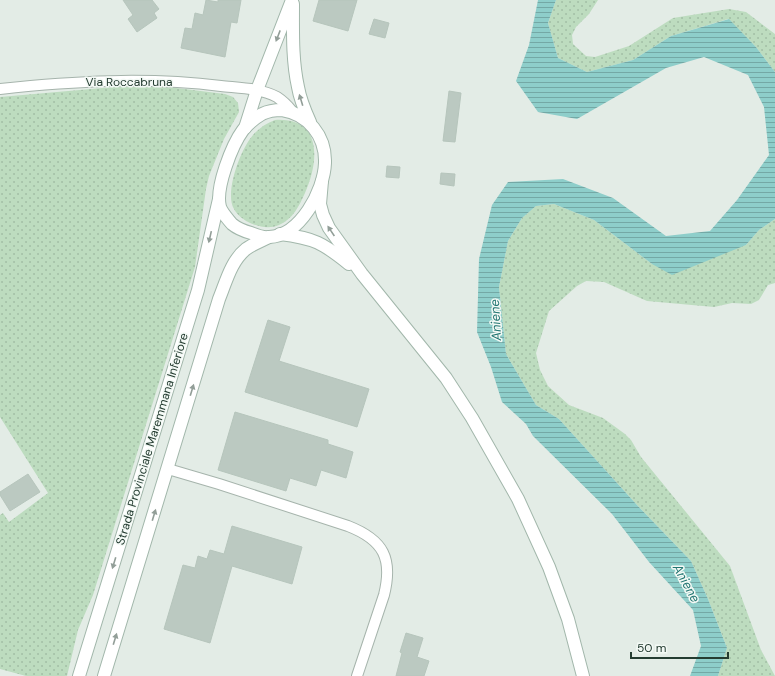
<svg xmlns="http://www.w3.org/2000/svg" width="775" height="676" viewBox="0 0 775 676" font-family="'DM Sans',sans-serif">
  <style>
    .grass { fill: url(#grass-dots) }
    .water { fill: url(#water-rules) }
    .building { fill: #bbc9c1; stroke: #b6c5bc }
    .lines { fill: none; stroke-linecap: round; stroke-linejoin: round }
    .minor-casing { stroke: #a6b4ac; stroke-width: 12 }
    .secondary-casing { stroke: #a2b7ab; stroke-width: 14 }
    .minor { stroke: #fff; stroke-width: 10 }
    .secondary { stroke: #fff; stroke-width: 12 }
    .oneway { fill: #929e98 }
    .labels { text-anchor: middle; stroke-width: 3; stroke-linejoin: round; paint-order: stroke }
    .street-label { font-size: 12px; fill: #243c31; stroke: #f3f9f5 }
    .water-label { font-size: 13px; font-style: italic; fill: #217571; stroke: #f3f9f5 }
  </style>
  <defs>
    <pattern id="grass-dots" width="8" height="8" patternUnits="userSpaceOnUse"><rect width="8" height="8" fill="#bddcbf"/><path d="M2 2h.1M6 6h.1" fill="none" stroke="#a2bea5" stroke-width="1.8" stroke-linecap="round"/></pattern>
    <pattern id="water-rules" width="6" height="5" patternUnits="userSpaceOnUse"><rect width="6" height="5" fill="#8ececa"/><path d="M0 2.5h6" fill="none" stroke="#74a8a5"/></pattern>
  </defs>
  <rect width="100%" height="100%" fill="#e3ece6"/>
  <g class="grass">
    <polygon points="556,0 598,0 589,14 576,27 572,35 573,44 586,56 595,57 629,46 673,18 729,9 746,12 775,34 775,72 756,47 728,19 671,36 633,60 587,72 558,58 548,23"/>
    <polygon points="125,86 160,86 225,94 233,97 238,103 239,112 224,139 209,176 206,189 195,267 93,595 78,630 67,676 26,676 0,669 0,515 3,513 9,522 48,493 0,417 0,97"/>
    <path d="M 275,120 C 323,117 319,162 305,193 C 299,206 293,219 279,225 C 270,229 259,227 250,223 C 244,220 237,215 234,209 C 224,193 241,148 253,135 C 259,128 267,123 275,120 Z"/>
    <polygon points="554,204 594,220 652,264 746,245 759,230 775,219 775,283 768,285 759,300 751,304 732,303 714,307 647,301 604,282 586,281 577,286 549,311 536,353 540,370 548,386 569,405 603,418 625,434 631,440 641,457 730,566 761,650 775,676 718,676 727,648 708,599 691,561 637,505 559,419 536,405 506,354 499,287 508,241 522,218 536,206"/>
  </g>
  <polygon class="water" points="538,0 556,0 548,23 558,58 587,72 633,60 671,36 729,19 756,47 775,72 775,219 759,230 746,245 672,275 652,264 594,220 554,204 536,206 522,218 508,241 499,287 506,354 536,405 559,419 637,505 691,561 708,599 727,648 718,676 690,676 701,646 693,610 649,562 612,514 533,436 526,424 502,402 491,367 477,332 479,259 492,205 508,182 563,179 613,198 666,236 710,231 737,200 769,155 764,107 748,75 704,57 666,68 577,119 538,112 516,81 529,45"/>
  <g class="building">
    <polygon points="123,0 152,0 159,9 154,13 157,18 137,32 128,19 133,15"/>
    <polygon points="206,0 218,2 218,0 241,0 237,23 231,22 225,57 181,48 185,28 192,29 195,13 203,15"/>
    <polygon points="319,0 357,0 348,31 313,21"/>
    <polygon points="374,19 389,23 385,38 369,34"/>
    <polygon points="449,91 461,93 455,142 443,141"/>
    <polygon points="387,166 400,167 399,178 386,177"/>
    <polygon points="441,173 455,174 454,186 440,184"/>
    <polygon points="268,320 290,327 279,361 369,389 357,427 245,392"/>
    <polygon points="235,412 328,440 328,444 353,452 346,478 321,470 316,486 290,478 286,491 218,470"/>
    <polygon points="28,474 40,492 10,511 0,495 0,492"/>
    <polygon points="232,526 302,547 292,584 232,566 210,643 164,629 183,565 195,568 198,556 207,559 210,550 224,554"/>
    <polygon points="406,633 423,638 417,657 429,661 424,676 396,676 402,653 400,652"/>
  </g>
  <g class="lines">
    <g class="minor-casing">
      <g id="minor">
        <path d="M 0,89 C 74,81 147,77 221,86 C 239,88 260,88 277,97 C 283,101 288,106 292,111"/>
        <path d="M 168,469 L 219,484 L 348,526 C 384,540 393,559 384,595 L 357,676"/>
      </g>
    </g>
    <g class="secondary-casing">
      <g id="secondary">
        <path d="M 293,4 C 293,31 292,60 298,87 C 300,99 305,111 310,122"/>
        <path d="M 282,110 C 308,114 326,136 325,163 C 324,191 300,236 269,237 C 264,238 256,235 251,233 C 244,231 238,229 232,224 C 228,219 222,213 220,207 C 215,188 232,145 243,130 C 248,124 255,118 262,114 C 268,111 275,110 282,110 Z"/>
        <polyline points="245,128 257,90 292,0"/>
        <polyline points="322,181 320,204 323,215 329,228 362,274 446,378 472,418 518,499 549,567 568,619 583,676"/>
        <path d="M 280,234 C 314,238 323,243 349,264"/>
        <polyline points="79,676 198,290 219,199"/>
        <path d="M 104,676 L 219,299 C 226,282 231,261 246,249 C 253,244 261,241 269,237"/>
      </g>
    </g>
    <use href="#minor" class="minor"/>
    <use href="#secondary" class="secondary"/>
  </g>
  <defs><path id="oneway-solid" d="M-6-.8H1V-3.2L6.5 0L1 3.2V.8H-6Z"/></defs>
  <g class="oneway">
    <use href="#oneway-solid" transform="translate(278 36) rotate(111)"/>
    <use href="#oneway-solid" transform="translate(301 100) rotate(-107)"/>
    <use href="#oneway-solid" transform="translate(331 231) rotate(-124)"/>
    <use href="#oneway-solid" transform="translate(210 237) rotate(103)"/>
    <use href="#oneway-solid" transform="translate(192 390) rotate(-73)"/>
    <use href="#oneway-solid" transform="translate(154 515) rotate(-73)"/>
    <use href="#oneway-solid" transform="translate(114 563) rotate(107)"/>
    <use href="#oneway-solid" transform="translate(115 639) rotate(-73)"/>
  </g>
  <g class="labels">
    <g class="street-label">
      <text x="129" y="86">Via Roccabruna</text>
      <text transform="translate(152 439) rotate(-73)" y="4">Strada Provinciale Maremmana Inferiore</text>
    </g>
    <g class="water-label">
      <text transform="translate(495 320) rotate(-93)" y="5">Aniene</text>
      <text transform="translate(687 583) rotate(61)" y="5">Aniene</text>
    </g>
  </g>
  <path d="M631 652v6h97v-6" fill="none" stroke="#243c31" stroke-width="2"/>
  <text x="637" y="652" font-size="12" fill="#243c31" stroke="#f3f9f5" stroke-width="3" paint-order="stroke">50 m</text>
</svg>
